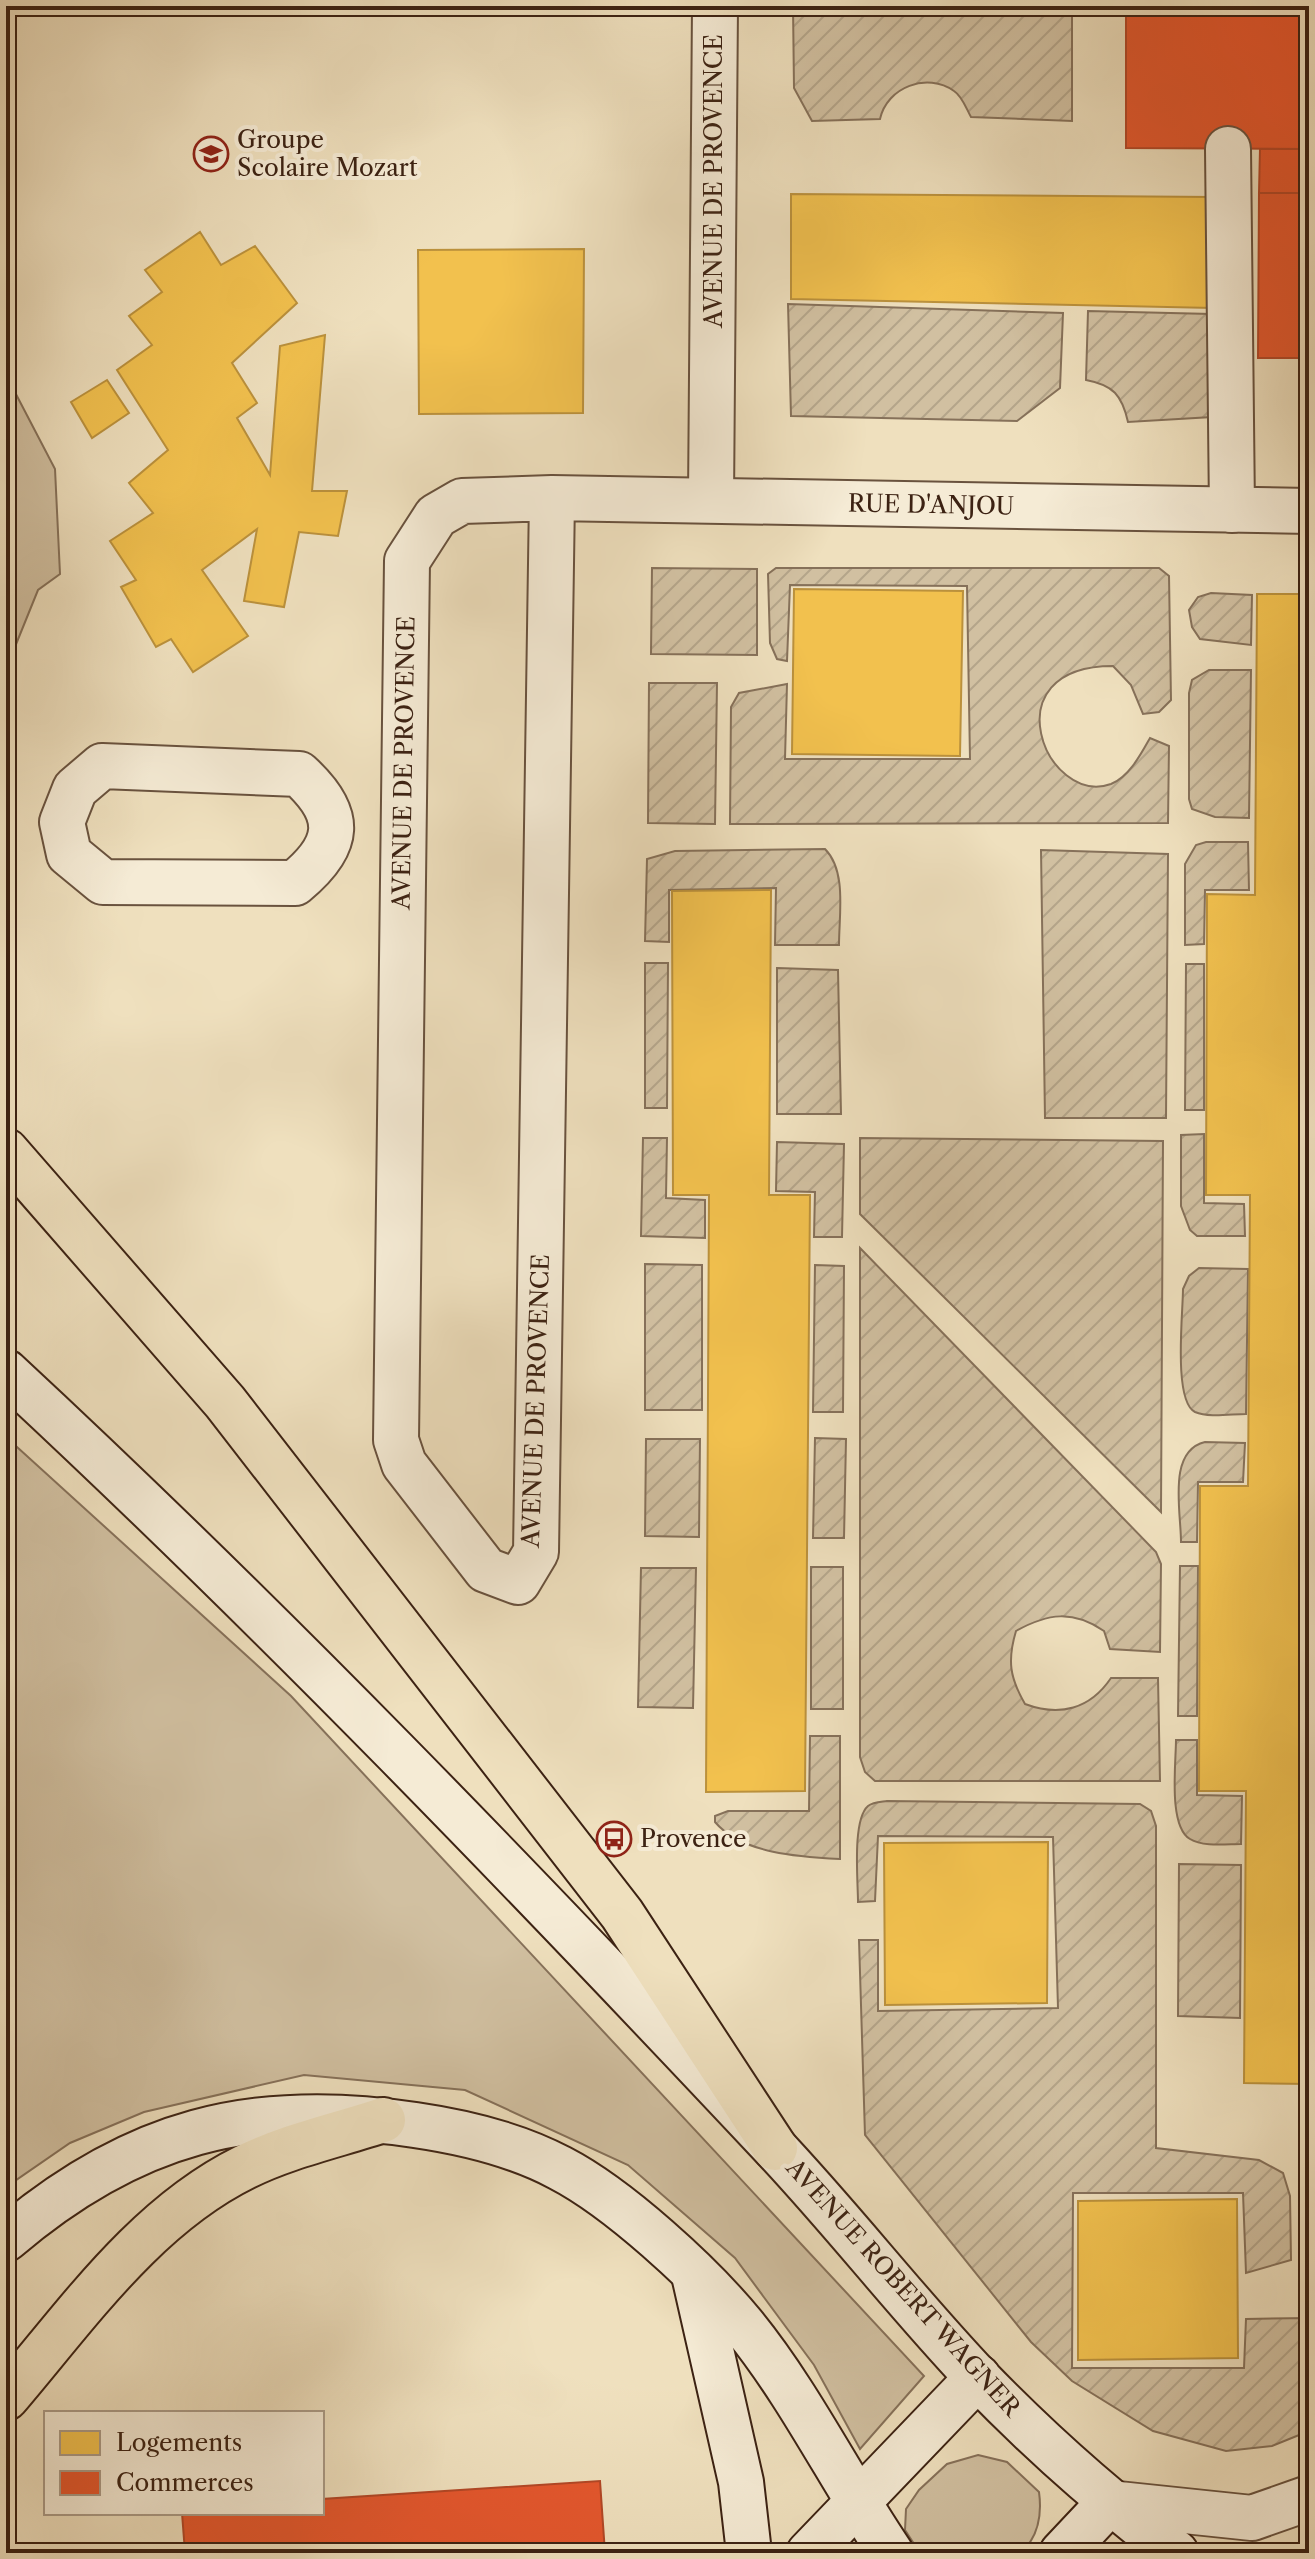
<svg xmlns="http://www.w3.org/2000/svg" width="1315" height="2559" viewBox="0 0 1315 2559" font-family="'Libre Caslon Text',serif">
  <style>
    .grass { fill: #d1c0a1; stroke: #86715a; stroke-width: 2 }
    .garden { fill: url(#garden-furrows); stroke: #86715a; stroke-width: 2 }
    .homes { fill: #f2c14e; stroke: #bb913c; stroke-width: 2 }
    .shops { fill: #e4572e; stroke: #b24726; stroke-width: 2 }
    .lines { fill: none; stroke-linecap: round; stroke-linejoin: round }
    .minor-casing { stroke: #69523e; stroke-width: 48 }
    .secondary-casing { stroke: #3c2213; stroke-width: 48 }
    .trunk-casing { stroke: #3c2213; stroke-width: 48 }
    .motorway-casing { stroke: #3c2213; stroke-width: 48 }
    .minor { stroke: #f5ebd5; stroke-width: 44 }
    .secondary { stroke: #f5ebd5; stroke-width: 44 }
    .trunk { stroke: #efe0be; stroke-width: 44 }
    .motorway { stroke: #efe0be; stroke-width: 44 }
    .labels { text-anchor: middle; stroke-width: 8; stroke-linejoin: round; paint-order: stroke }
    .poi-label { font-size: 24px; fill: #3c2213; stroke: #f5ebd5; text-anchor: start }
    .street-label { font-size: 24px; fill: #3c2213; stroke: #f5ebd5 }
  </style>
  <defs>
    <pattern id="garden-furrows" width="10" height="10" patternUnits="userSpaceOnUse" patternTransform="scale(2)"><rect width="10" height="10" fill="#d1c0a1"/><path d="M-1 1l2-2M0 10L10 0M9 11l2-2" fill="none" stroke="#b4a58a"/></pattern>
  </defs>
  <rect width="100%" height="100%" fill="#efe0be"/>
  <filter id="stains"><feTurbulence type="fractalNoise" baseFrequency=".0025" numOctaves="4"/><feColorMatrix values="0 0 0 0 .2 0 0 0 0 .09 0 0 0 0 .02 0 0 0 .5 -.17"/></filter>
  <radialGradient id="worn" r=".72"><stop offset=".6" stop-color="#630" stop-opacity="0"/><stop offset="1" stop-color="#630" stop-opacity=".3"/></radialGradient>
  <g class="grass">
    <polygon points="6,375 55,469 60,574 38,590 6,669"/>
    <polygon points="6,1437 291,1696 924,2376 860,2449 814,2365 735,2258 628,2165 465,2090 304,2075 144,2112 70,2143 6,2187"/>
    <path d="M 978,2455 L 1007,2462 L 1039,2492 C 1042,2514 1038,2537 1021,2553 L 920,2553 L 905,2530 L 906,2509 L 919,2490 L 947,2464 Z"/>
  </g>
  <g class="garden">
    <path d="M 793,6 L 1072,6 L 1072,121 L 971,117 C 966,108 962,96 954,91 C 927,72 887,87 880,119 L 812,121 L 794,88 Z"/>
    <polygon points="788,304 1063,313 1060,388 1017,421 791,416"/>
    <path d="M 1088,311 L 1211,314 L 1212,417 L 1128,422 C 1122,395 1113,385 1086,380 Z"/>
    <polygon points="652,568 757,569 757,655 651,654"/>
    <path d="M 776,568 L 1159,568 L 1169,576 L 1171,700 L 1159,712 L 1143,714 L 1131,685 L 1113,666 C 989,666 1046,807 1111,784 C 1129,777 1141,754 1150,738 L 1169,746 L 1168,823 L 730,824 L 731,707 L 739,693 L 787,684 L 785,759 L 970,759 L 967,586 L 790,585 L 787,661 L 777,659 L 770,643 L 768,574 Z"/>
    <polygon points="1211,593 1252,595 1251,645 1200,639 1192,627 1189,610 1198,597"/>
    <polygon points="1209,670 1251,670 1249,818 1215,817 1192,809 1189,799 1189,693 1192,680"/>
    <polygon points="649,683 717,683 715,824 648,823"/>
    <polygon points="1206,842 1248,842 1249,890 1205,890 1204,944 1185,945 1185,864 1196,845"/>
    <path d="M 825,849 C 847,871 839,915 839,945 L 775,945 L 776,888 L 669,890 L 669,942 L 645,941 L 647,859 L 675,851 Z"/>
    <polygon points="1041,850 1168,854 1166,1118 1045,1118"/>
    <polygon points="645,963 668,963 667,1108 645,1108"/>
    <polygon points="1186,964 1204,964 1204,1110 1185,1110"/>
    <polygon points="777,968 838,970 841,1114 777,1114"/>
    <polygon points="1204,1134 1204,1203 1244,1204 1245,1236 1197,1236 1190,1230 1181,1206 1181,1135"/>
    <polygon points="643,1138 667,1138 666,1198 705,1200 705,1238 641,1236"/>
    <polygon points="860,1138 1163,1141 1161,1512 860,1214"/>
    <polygon points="777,1142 844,1144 842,1237 814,1237 815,1192 776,1191"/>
    <path d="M 860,1248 L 1156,1552 L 1161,1564 L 1160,1652 L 1110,1649 L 1104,1631 C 1073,1610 1048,1613 1016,1631 C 1007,1661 1010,1678 1025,1704 C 1060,1717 1090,1709 1111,1678 L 1158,1678 L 1160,1781 L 875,1781 L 865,1772 L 860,1757 Z"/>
    <polygon points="645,1264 702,1265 702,1410 645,1410"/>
    <polygon points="815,1265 844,1266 843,1412 813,1412"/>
    <path d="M 1199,1268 L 1248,1269 L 1246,1414 C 1231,1414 1209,1418 1195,1412 C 1173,1401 1183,1313 1183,1289 L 1189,1276 Z"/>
    <polygon points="815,1438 846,1439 844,1538 813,1538"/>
    <polygon points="646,1439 700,1439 699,1537 645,1536"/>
    <path d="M 1205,1442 L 1245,1443 L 1243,1482 L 1198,1482 L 1197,1542 L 1181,1542 C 1181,1511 1167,1451 1205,1442 Z"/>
    <polygon points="1180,1566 1198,1566 1197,1716 1178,1716"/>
    <rect x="811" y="1567" width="32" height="142"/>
    <polygon points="641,1568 696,1568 693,1708 638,1707"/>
    <path d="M 810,1736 L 840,1736 L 840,1859 C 801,1857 742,1854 715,1822 L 715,1816 L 728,1811 L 809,1811 Z"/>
    <path d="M 1176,1740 L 1197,1740 L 1197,1795 L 1242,1796 L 1241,1844 C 1226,1844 1203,1847 1190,1839 C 1168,1826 1176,1763 1176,1740 Z"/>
    <path d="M 887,1801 L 1140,1804 L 1151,1811 L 1156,1826 L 1156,2148 L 1259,2160 L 1283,2173 L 1290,2196 L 1291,2260 L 1246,2273 L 1243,2193 L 1073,2193 L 1072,2368 L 1244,2368 L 1246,2319 L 1309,2318 L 1309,2431 L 1272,2446 L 1226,2451 L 1153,2431 L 1072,2381 L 1031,2342 L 865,2135 L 859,1940 L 878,1940 L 878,2011 L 1058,2008 L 1053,1837 L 878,1836 L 875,1901 L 858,1902 C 858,1881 852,1820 868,1806 C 873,1802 880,1802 887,1801 Z"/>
    <polygon points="1179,1864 1241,1865 1240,2018 1178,2016"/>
  </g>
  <g class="homes">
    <polygon points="791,194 1214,197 1213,308 791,299"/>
    <polygon points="200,232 221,265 255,246 297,303 232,363 257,403 237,418 270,475 280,346 325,335 312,491 347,491 338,536 299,532 284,607 244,601 257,529 202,570 248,636 193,672 171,639 156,647 121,587 136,580 110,541 153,513 129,483 168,450 117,370 152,345 129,316 162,292 145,270"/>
    <polygon points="584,249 583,413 419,414 418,250"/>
    <polygon points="107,380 129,413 92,438 71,402"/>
    <polygon points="794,589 963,591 960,756 792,754"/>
    <polygon points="1257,594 1309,594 1309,2084 1244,2083 1246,1791 1199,1791 1200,1486 1248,1486 1250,1195 1206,1195 1207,894 1255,895"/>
    <polygon points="771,890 769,1195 810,1195 805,1791 706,1792 709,1195 673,1195 672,891"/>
    <polygon points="1048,1842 1047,2003 885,2005 884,1843"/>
    <polygon points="1237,2199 1238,2358 1078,2360 1078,2201"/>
  </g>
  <g class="shops">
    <polygon points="1126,6 1309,6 1309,149 1126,148"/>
    <polygon points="1260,149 1309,149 1309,193 1259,193"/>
    <polygon points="1259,193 1309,193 1309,358 1258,358"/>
    <polygon points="600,2481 605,2553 168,2553 185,2552 182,2513 322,2513 322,2499"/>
  </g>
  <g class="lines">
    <g class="minor-casing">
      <g id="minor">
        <polyline points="1228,149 1232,510"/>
        <polyline points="552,498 536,1552 518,1582 486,1570 404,1464 396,1440 407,561 436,516 462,501 552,498 1309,511"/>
        <polyline points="711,500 715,6"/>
        <path d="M 102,766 L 299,774 C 344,815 341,845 295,883 L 103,882 L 69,854 L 62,822 L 75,789 Z"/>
        <polyline points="1109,2503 1252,2518 1309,2498"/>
      </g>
    </g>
    <g class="secondary-casing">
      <g id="secondary">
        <path d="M 6,1372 C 271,1618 523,1880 771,2144 C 842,2219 905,2301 976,2376 C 1038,2440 1105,2500 1176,2553"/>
        <path d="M 6,2239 C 131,2132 252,2100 415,2125 C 463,2132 517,2145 560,2168 C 618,2198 701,2274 743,2325 C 800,2395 840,2478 891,2553"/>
        <polyline points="694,2275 741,2482 749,2553"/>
        <polyline points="809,2553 978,2377"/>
        <polyline points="1062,2553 1109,2503"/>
      </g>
    </g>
    <g class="trunk-casing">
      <polyline id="trunk" points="6,1151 225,1402 622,1914 775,2148"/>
    </g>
    <g class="motorway-casing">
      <path id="motorway" d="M 6,2398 C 77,2315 145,2216 245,2167 C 287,2146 338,2135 383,2120"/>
    </g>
    <use href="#minor" class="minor"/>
    <use href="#secondary" class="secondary"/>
    <use href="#trunk" class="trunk"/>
    <use href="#motorway" class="motorway"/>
  </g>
  <defs>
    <g id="school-ring" transform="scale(1.8)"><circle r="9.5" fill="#f5ebd5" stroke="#8f2418" stroke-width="1.5"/><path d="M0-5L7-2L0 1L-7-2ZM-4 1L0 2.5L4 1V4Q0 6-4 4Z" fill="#8f2418"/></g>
    <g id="bus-ring" transform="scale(1.8)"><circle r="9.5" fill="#f5ebd5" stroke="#8f2418" stroke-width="1.5"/><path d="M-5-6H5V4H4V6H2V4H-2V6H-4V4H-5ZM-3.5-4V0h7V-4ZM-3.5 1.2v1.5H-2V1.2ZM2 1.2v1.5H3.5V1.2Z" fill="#8f2418"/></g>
  </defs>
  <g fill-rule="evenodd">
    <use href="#school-ring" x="211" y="154"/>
    <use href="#bus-ring" x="614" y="1839"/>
  </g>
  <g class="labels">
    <g class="poi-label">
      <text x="237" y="148">Groupe<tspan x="237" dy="28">Scolaire Mozart</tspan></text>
      <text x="640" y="1847">Provence</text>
    </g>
    <g class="street-label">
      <text transform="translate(714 181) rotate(-90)" y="8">AVENUE DE PROVENCE</text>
      <text transform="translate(931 505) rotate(1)" y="8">RUE D'ANJOU</text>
      <text transform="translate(404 763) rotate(-89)" y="8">AVENUE DE PROVENCE</text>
      <text transform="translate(536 1401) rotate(-88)" y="8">AVENUE DE PROVENCE</text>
      <text transform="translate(903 2288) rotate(48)" y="8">AVENUE ROBERT WAGNER</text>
    </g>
  </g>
  <rect width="1315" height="2559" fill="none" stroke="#efe0be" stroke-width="32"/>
  <rect x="8" y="8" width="1299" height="2543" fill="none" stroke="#3c2213" stroke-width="4"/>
  <rect x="16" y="16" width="1283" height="2527" fill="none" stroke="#3c2213" stroke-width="2"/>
  <rect x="44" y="2411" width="280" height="104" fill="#f5ebd5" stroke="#ab9b87" stroke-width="2"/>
  <rect x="60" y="2431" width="40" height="24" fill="#f2c14e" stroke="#ab9b87" stroke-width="2"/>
  <text x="116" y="2451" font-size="24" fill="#3c2213">Logements</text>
  <rect x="60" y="2471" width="40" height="24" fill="#e4572e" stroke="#ab9b87" stroke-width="2"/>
  <text x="116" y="2491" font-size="24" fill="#3c2213">Commerces</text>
  <rect width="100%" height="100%" filter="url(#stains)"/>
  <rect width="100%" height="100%" fill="url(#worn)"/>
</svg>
